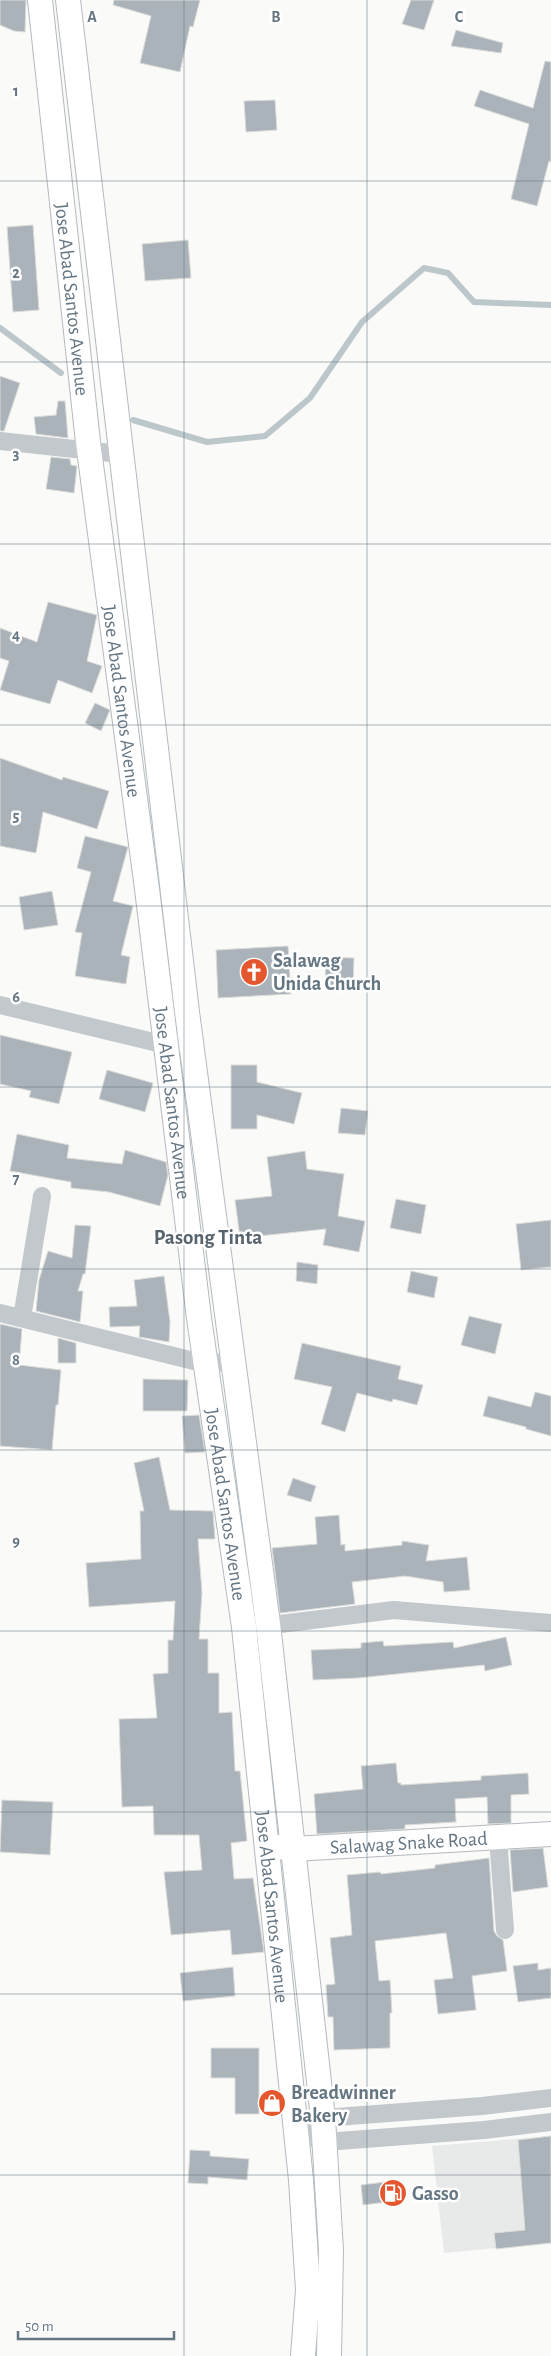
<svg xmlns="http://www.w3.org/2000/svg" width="551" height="2356" viewBox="0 0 551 2356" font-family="'Alegreya Sans',sans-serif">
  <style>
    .built { fill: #e8e9e9 }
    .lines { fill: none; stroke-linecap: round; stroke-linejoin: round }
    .stream { stroke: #bbc7cb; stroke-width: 6 }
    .building { fill: #aab3b9; stroke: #dcdcda }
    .secondary-casing { stroke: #b3babf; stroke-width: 26 }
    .street { stroke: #c3c8cc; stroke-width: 18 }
    .secondary { stroke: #fff; stroke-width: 24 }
    .grid { fill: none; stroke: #657683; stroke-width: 1; stroke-opacity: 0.55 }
    .labels { text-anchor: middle; stroke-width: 5; stroke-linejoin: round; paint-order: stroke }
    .street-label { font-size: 20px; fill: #657683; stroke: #fff }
    .poi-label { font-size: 20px; font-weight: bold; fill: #657683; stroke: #fff; text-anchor: start }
    .neighbourhood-label { font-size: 21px; font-weight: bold; fill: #57646e; stroke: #fff }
    .grid-label { font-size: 16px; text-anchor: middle; font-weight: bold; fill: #657683; stroke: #fff; stroke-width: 5; stroke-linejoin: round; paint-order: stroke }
  </style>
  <rect width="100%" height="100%" fill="#fafaf8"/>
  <polygon class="built" points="551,2136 551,2243 444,2253 432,2146"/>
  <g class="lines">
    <g class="stream">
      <polyline points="0,328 61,373"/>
      <polyline points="133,420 207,442 265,436 310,398 362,322 424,268 448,273 474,302 551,305"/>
    </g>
  </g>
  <g class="building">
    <polygon points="0,0 26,0 25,32 14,31 0,25"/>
    <polygon points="114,0 200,0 193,27 190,26 180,72 140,63 151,16 113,5"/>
    <polygon points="411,0 434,0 424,30 402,24"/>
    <polygon points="456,30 503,43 501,53 451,46"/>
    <polygon points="545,61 551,62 551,162 549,161 537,206 511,199 529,124 474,106 480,90 533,108"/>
    <polygon points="275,100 277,130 246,132 244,101"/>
    <polygon points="33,225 39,310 13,312 7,227"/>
    <polygon points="188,240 191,278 145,281 142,244"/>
    <polygon points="0,376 20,383 4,431 0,431"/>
    <polygon points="58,401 65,401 68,438 36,434 34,417 56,415"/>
    <polygon points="51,457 70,459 71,465 77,466 74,493 46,489"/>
    <polygon points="48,602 97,615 87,661 102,666 92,693 58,680 50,704 0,690 9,661 0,658 0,628 37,642"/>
    <polygon points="95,703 110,710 101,731 85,723"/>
    <polygon points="0,758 62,780 63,777 109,791 97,829 43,812 36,853 0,846"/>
    <polygon points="85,836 128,847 113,901 133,906 121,955 130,957 126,984 75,976 82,933 75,932 91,872 77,868"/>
    <polygon points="52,891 58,925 24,930 19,897"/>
    <polygon points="288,946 291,994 218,998 216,950"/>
    <polygon points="326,957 354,958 353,988 325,987"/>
    <polygon points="0,1035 72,1052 59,1104 29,1097 31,1091 0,1084"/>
    <polygon points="231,1065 257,1065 257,1082 302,1093 294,1124 257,1115 257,1129 231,1129"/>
    <polygon points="107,1070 153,1083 145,1112 99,1099"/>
    <polygon points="341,1108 368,1111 365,1135 338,1133"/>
    <polygon points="17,1134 69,1145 67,1158 122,1164 125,1150 166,1162 168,1175 160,1206 109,1192 71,1188 71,1182 10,1171"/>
    <polygon points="305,1151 307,1169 344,1174 338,1216 365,1221 359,1252 323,1245 326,1229 240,1238 235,1200 272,1196 267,1157"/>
    <polygon points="396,1199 426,1205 421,1234 390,1228"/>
    <polygon points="551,1220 551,1267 521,1270 516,1224"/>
    <polygon points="75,1225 91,1226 85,1274 83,1274 78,1291 83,1291 80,1322 36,1311 39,1280 48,1251 72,1258"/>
    <polygon points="297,1262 318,1265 317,1284 296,1281"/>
    <polygon points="411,1271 438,1277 434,1298 407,1292"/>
    <polygon points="164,1276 170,1322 169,1342 139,1337 140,1326 110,1327 109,1307 137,1306 134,1280"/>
    <polygon points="469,1316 502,1324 495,1354 461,1345"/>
    <polygon points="0,1324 22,1329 19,1365 61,1370 58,1405 56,1405 52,1450 0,1446"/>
    <polygon points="58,1338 76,1343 76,1363 58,1363"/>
    <polygon points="302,1343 401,1366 398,1379 423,1385 417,1405 393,1399 392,1402 357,1393 345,1432 321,1424 332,1387 294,1379"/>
    <polygon points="143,1379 188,1380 187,1411 143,1411"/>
    <polygon points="535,1392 551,1396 551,1436 526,1429 526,1427 483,1416 488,1396 531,1407"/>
    <polygon points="199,1415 205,1452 185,1453 182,1416"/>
    <polygon points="159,1457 170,1510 213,1511 215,1539 198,1539 202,1593 199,1639 208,1639 208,1673 219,1673 219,1713 232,1712 235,1771 240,1771 247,1841 231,1843 234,1879 253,1878 264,1952 232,1955 230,1930 171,1935 164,1872 202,1870 199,1835 154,1835 153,1806 122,1807 119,1719 157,1718 153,1674 168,1673 168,1640 173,1640 175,1601 89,1607 86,1563 141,1559 140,1511 144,1511 134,1463"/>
    <polygon points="293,1478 316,1486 311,1502 287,1495"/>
    <polygon points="339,1515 341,1545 345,1544 345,1551 402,1545 402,1541 429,1545 426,1561 467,1557 470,1590 444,1592 443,1582 405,1576 352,1582 355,1604 280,1613 272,1548 317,1544 315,1517"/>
    <polygon points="506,1637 512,1665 485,1671 484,1665 358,1678 313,1680 311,1650 361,1648 361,1643 383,1641 384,1646 453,1642 454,1648"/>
    <polygon points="396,1763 398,1783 401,1783 401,1785 481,1780 481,1776 528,1773 529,1794 511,1795 511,1823 488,1824 487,1797 455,1799 456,1822 405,1825 405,1829 317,1834 314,1794 363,1789 361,1766"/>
    <polygon points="2,1800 53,1802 50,1855 0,1852"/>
    <polygon points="543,1848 548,1887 513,1892 510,1850"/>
    <polygon points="489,1858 494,1931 497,1936 503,1940 507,1971 472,1976 476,2010 438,2014 434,1980 453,1978 446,1933 375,1941 379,1981 390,1980 392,2013 390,2013 390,2048 334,2050 333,2017 328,2017 326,1985 335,1984 330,1938 352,1935 347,1875 380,1872 381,1874 435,1868 435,1865"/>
    <polygon points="538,1963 538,1970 551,1968 551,1998 518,2002 513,1966"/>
    <polygon points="233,1967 235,1996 183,2001 180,1973"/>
    <polygon points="211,2048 259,2048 259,2114 235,2114 235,2078 211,2078"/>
    <polygon points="551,2136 551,2243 496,2249 494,2233 525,2230 518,2140"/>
    <polygon points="190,2150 210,2151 210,2156 249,2159 247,2180 208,2177 208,2184 188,2183"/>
    <polygon points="385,2182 387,2202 363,2205 361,2185"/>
  </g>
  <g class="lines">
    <g class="secondary-casing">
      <g id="secondary">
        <path id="s1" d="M 40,0 L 88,442 L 147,889 L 199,1318 L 244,1627 L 301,2180 L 308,2290 L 303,2356"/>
        <polyline points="68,0 187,1012 268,1624 323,2118 331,2250 329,2356"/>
        <path id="s2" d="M 278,1847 L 293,1849 L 551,1834"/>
      </g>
    </g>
    <g class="street">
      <polyline points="0,441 120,454"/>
      <polyline points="0,1005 166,1045 191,1041"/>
      <polyline points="0,1313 206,1364 234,1361"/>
      <polyline points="22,1318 42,1196"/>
      <polyline points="256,1625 280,1624 394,1610 551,1623"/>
      <polyline points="498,1838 505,1930"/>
      <polyline points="297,2132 323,2118 482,2106 551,2098"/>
      <polyline points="313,2138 325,2142 484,2130 551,2122"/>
    </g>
    <use href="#secondary" class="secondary"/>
  </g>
  <path class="grid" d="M 184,0 L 184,2356M 367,0 L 367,2356M 0,181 L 551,181M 0,362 L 551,362M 0,544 L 551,544M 0,725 L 551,725M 0,906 L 551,906M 0,1087 L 551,1087M 0,1269 L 551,1269M 0,1450 L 551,1450M 0,1631 L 551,1631M 0,1812 L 551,1812M 0,1994 L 551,1994M 0,2175 L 551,2175"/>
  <defs>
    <g id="church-disc" transform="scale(1.4375)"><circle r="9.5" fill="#e4572e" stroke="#fff"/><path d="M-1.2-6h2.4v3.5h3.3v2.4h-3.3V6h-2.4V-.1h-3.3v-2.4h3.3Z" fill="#fff"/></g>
    <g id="shop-disc" transform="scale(1.4375)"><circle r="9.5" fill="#e4572e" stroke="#fff"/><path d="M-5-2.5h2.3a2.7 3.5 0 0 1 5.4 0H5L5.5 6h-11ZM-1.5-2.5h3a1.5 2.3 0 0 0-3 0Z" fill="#fff"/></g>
    <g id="fuel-disc" transform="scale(1.4375)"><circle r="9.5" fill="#e4572e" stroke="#fff"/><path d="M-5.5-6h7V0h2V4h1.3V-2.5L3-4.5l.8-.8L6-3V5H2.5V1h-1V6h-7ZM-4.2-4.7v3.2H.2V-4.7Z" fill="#fff"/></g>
  </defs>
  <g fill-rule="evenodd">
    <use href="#church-disc" x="254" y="972"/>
    <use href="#shop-disc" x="272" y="2103"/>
    <use href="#fuel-disc" x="393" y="2193"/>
  </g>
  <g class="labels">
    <g class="street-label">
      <text dy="7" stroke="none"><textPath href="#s1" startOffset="301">Jose Abad Santos Avenue</textPath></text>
      <text dy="7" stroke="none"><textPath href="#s1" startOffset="706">Jose Abad Santos Avenue</textPath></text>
      <text dy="7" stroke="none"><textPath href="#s1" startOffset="1111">Jose Abad Santos Avenue</textPath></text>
      <text dy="7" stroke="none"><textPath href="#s1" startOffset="1516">Jose Abad Santos Avenue</textPath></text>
      <text dy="7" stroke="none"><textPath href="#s2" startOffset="131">Salawag Snake Road</textPath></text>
      <text dy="7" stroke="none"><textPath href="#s1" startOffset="1921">Jose Abad Santos Avenue</textPath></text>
    </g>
    <g class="poi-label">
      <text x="273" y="967">Salawag<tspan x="273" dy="23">Unida Church</tspan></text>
      <text x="291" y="2099">Breadwinner<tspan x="291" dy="23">Bakery</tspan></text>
      <text x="412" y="2200">Gasso</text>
    </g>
    <g class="neighbourhood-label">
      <text x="208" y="1244">Pasong Tinta</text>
    </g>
  </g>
  <g class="grid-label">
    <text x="92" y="22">A</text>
    <text x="276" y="22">B</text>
    <text x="459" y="22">C</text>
    <text x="16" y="96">1</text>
    <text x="16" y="278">2</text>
    <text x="16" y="459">3</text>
    <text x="16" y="640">4</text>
    <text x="16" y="821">5</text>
    <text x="16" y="1002">6</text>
    <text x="16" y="1184">7</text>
    <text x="16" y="1365">8</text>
    <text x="16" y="1546">9</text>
  </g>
  <path d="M18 2331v8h156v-8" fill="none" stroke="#657683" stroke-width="2.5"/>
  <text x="25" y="2331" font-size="15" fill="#657683" stroke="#ffffff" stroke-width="4" paint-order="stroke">50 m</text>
</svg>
